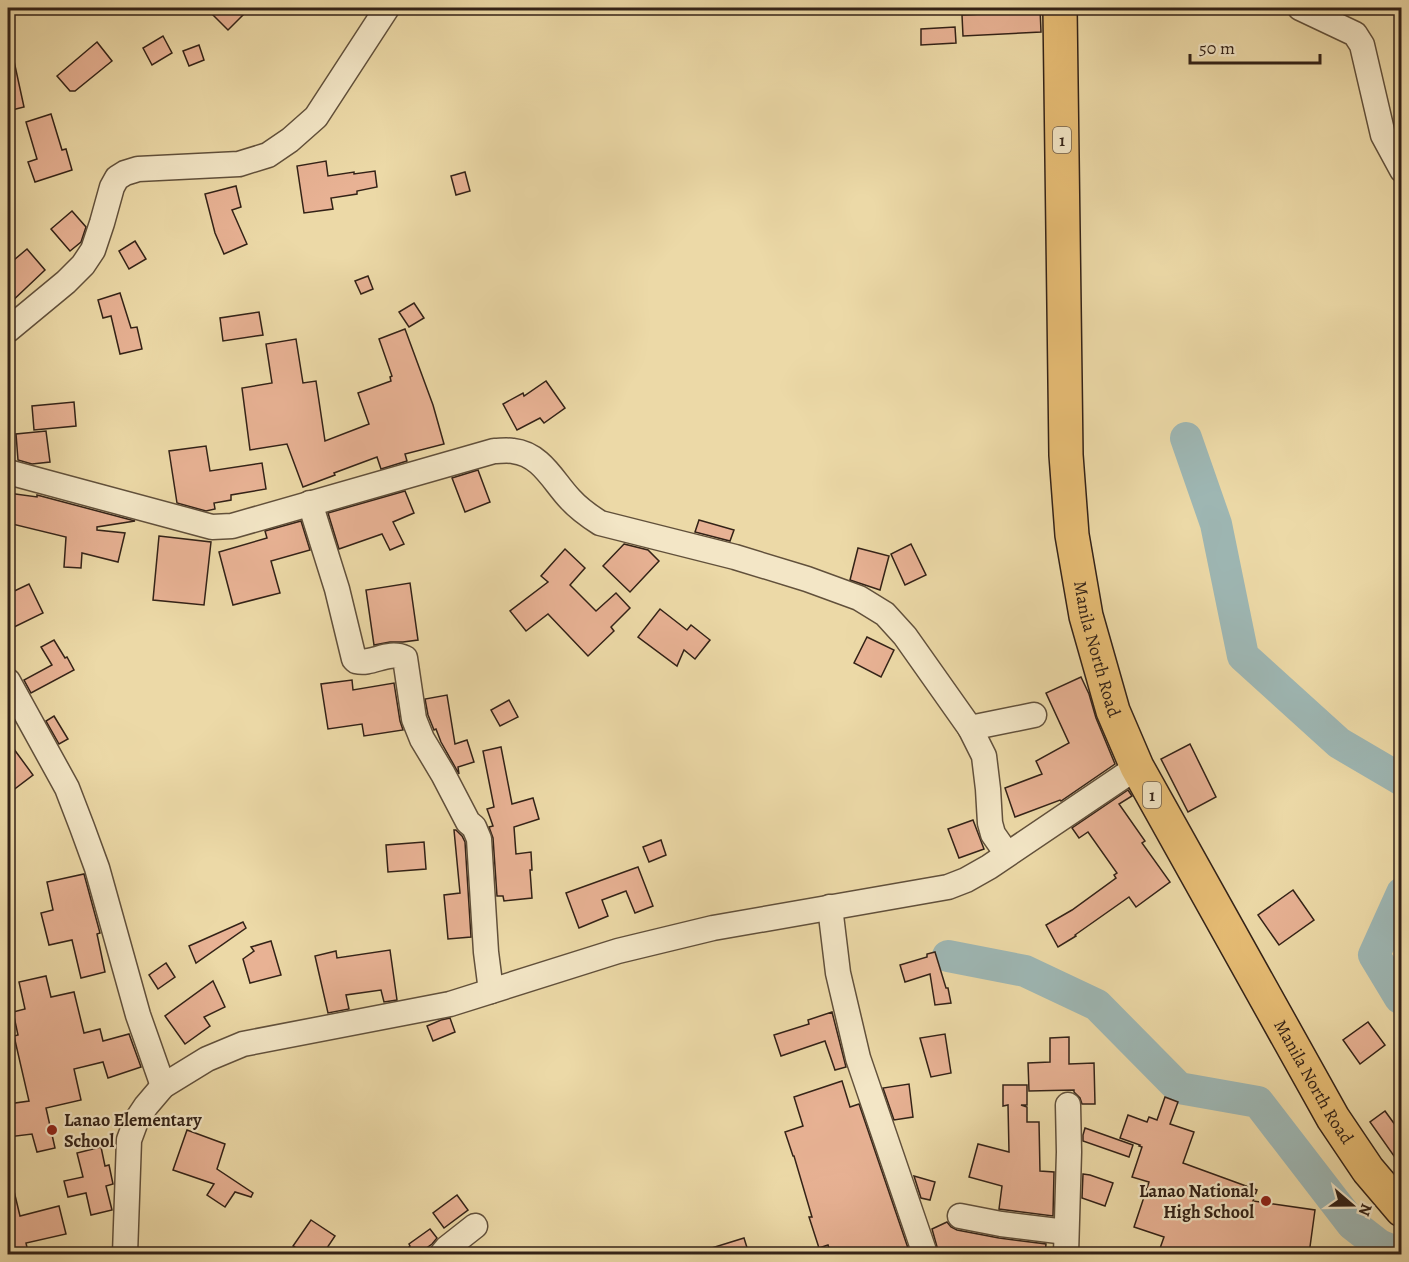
<svg xmlns="http://www.w3.org/2000/svg" width="1409" height="1262" viewBox="0 0 1409 1262" font-family="Alegreya,serif">
  <style>
    .lines { fill: none; stroke-linecap: round; stroke-linejoin: round }
    .river { stroke: #9eb7b4; stroke-width: 32 }
    .building { fill: #e8b294; stroke: #332217; stroke-width: 1.5 }
    .minor-casing { stroke: #61503b; stroke-width: 27 }
    .highway-casing { stroke: #332217; stroke-width: 36 }
    .minor { stroke: #f3e6c6; stroke-width: 24 }
    .highway { stroke: #e6bc74; stroke-width: 33 }
    .poi-dot { fill: #8f2418; stroke: #f3e6c6; stroke-width: 2 }
    .labels { text-anchor: middle; stroke-width: 4.5; stroke-linejoin: round; paint-order: stroke }
    .shield { fill: #f3e6c6; stroke: #6d5d4c; stroke-width: 1.5 }
    .shield-label { font-size: 16px; font-weight: bold; fill: #332217 }
    .street-label { font-size: 18px; fill: #332217; stroke: #f3e6c6 }
    .poi-label { font-size: 18px; font-weight: bold; fill: #332217; stroke: #f3e6c6; text-anchor: start }
  </style>
  <rect width="100%" height="100%" fill="#ecd9a7"/>
  <filter id="stains"><feTurbulence type="fractalNoise" baseFrequency=".00333" numOctaves="4"/><feColorMatrix values="0 0 0 0 .2 0 0 0 0 .09 0 0 0 0 .02 0 0 0 .5 -.17"/></filter>
  <radialGradient id="worn" r=".72"><stop offset=".6" stop-color="#630" stop-opacity="0"/><stop offset="1" stop-color="#630" stop-opacity=".3"/></radialGradient>
  <g class="lines">
    <g class="river">
      <polyline points="1186,438 1216,524 1243,656 1339,743 1402,780"/>
      <polyline points="1402,893 1374,955 1400,998 1402,999"/>
      <polyline points="948,956 1025,971 1097,1005 1179,1088 1258,1102 1352,1224 1379,1245 1400,1254"/>
    </g>
  </g>
  <g class="building">
    <polygon points="206,8 250,8 228,30"/>
    <polygon points="1003,8 1040,8 1041,32 963,36 962,15 1003,13"/>
    <polygon points="955,27 956,43 921,45 921,29"/>
    <polygon points="163,36 172,53 152,65 143,48"/>
    <polygon points="97,42 112,61 75,91 70,91 57,76"/>
    <polygon points="199,45 204,60 189,66 183,51"/>
    <polygon points="8,61 14,61 24,107 8,111"/>
    <polygon points="51,114 62,150 66,149 72,170 35,182 28,162 37,159 26,122"/>
    <polygon points="326,161 328,176 354,172 354,174 375,171 377,187 357,191 357,194 331,198 333,209 304,213 297,166"/>
    <polygon points="465,172 470,191 456,195 451,176"/>
    <polygon points="236,186 241,207 232,210 247,244 224,254 215,233 205,194"/>
    <polygon points="72,211 86,227 81,242 70,251 51,229"/>
    <polygon points="135,241 146,259 129,269 119,251"/>
    <polygon points="27,249 45,270 8,305 8,265"/>
    <polygon points="368,276 373,289 361,294 355,281"/>
    <polygon points="120,293 131,328 137,327 142,349 120,354 111,316 103,318 98,300"/>
    <polygon points="414,303 424,318 409,327 399,312"/>
    <polygon points="259,312 263,335 223,341 220,318"/>
    <polygon points="405,329 433,405 444,444 405,454 407,461 381,469 377,457 334,473 335,475 303,487 287,444 250,450 242,388 272,383 266,344 296,339 303,383 316,381 325,441 369,424 358,393 391,381 390,377 392,376 379,339"/>
    <polygon points="546,381 565,408 544,423 540,418 517,430 503,404 523,393 524,396"/>
    <polygon points="74,402 76,426 34,430 32,406"/>
    <polygon points="46,431 50,462 32,464 18,460 16,434"/>
    <polygon points="206,446 210,471 262,463 266,489 231,495 231,500 214,503 215,509 206,511 177,503 169,451"/>
    <polygon points="478,470 490,502 465,512 452,478"/>
    <polygon points="405,491 414,513 393,522 404,544 390,550 382,534 339,549 328,513"/>
    <polygon points="8,493 37,497 37,495 135,521 97,527 97,530 125,533 118,562 82,553 81,568 64,567 66,537 8,523"/>
    <polygon points="699,520 734,530 730,541 695,532"/>
    <polygon points="301,521 310,550 271,561 280,593 233,605 219,552 267,538 265,531"/>
    <polygon points="159,536 211,542 204,605 153,600"/>
    <polygon points="624,544 648,550 659,561 630,592 603,566"/>
    <polygon points="911,544 926,575 905,585 891,554"/>
    <polygon points="858,548 889,556 880,590 850,580"/>
    <polygon points="565,549 585,568 570,585 596,611 616,593 630,608 611,627 614,631 588,656 548,614 526,631 510,611 548,582 541,576"/>
    <polygon points="410,583 418,640 403,642 390,642 374,645 366,590"/>
    <polygon points="29,584 43,613 8,630 8,594"/>
    <polygon points="660,609 687,630 691,625 710,640 695,659 684,650 677,666 638,637"/>
    <polygon points="867,637 894,650 881,677 854,663"/>
    <polygon points="54,640 65,658 67,657 74,670 31,693 24,680 52,665 41,647"/>
    <polygon points="1081,677 1089,694 1096,718 1115,764 1061,801 1060,800 1015,817 1005,788 1042,774 1036,761 1069,743 1046,693"/>
    <polygon points="352,680 353,690 394,683 400,721 403,730 364,736 362,724 328,729 321,684"/>
    <polygon points="447,695 455,744 467,740 474,762 458,767 459,774 441,742 436,729 434,730 428,715 425,699"/>
    <polygon points="509,700 518,717 500,726 491,710"/>
    <polygon points="54,716 68,739 59,744 46,721"/>
    <polygon points="8,741 33,775 8,794"/>
    <polygon points="1190,744 1216,797 1188,812 1161,759"/>
    <polygon points="501,747 512,804 533,798 539,819 514,827 516,854 531,852 532,870 530,870 532,898 504,901 503,896 497,896 493,838 489,827 493,826 487,809 494,807 483,751"/>
    <polygon points="1128,790 1132,796 1119,804 1145,841 1142,843 1170,882 1136,907 1129,897 1075,935 1076,936 1058,947 1046,925 1072,910 1116,878 1114,875 1117,873 1088,832 1079,838 1072,828"/>
    <polygon points="973,820 984,849 959,858 948,829"/>
    <polygon points="454,830 456,830 462,836 465,842 471,937 448,939 444,895 460,893"/>
    <polygon points="661,840 666,855 649,862 643,847"/>
    <polygon points="424,842 426,869 388,872 386,845"/>
    <polygon points="638,867 653,906 635,913 626,891 602,900 608,916 579,928 566,893"/>
    <polygon points="84,874 100,933 97,934 105,972 81,978 72,940 49,945 41,913 53,910 47,882"/>
    <polygon points="1293,890 1314,920 1279,945 1258,915"/>
    <polygon points="243,922 246,928 196,963 189,946"/>
    <polygon points="271,941 281,975 250,983 243,959 254,951 251,947"/>
    <polygon points="390,950 397,1000 384,1002 381,990 346,995 349,1009 328,1013 315,956 336,951 337,958"/>
    <polygon points="935,952 946,988 948,988 951,1003 935,1005 930,974 905,982 900,965 927,957 927,954"/>
    <polygon points="166,963 175,977 158,989 149,975"/>
    <polygon points="46,976 51,997 74,992 84,1033 100,1029 103,1041 129,1034 141,1067 108,1078 103,1062 74,1069 81,1100 46,1108 55,1148 37,1152 32,1134 8,1137 8,1104 29,1101 14,1036 18,1035 13,1012 25,1009 19,982"/>
    <polygon points="213,981 225,1007 204,1017 210,1026 185,1044 165,1016"/>
    <polygon points="832,1012 846,1067 835,1070 825,1041 781,1056 774,1035 809,1024 808,1020"/>
    <polygon points="450,1018 455,1032 433,1041 427,1026 441,1020"/>
    <polygon points="1368,1022 1385,1045 1360,1064 1343,1040"/>
    <polygon points="945,1034 951,1073 931,1077 920,1038"/>
    <polygon points="1069,1037 1069,1064 1094,1063 1095,1104 1082,1104 1080,1098 1074,1092 1074,1090 1029,1091 1028,1063 1050,1062 1050,1038"/>
    <polygon points="842,1081 850,1107 859,1104 910,1254 831,1254 828,1245 819,1248 809,1217 812,1217 794,1156 793,1156 785,1132 803,1126 794,1097"/>
    <polygon points="909,1084 913,1117 894,1120 883,1088"/>
    <polygon points="1003,1085 1027,1085 1027,1105 1021,1105 1027,1107 1027,1122 1039,1122 1040,1171 1054,1172 1053,1216 999,1209 1002,1186 969,1177 978,1144 1009,1152 1008,1105 1003,1106"/>
    <polygon points="1165,1097 1178,1102 1170,1124 1194,1132 1183,1163 1257,1190 1253,1201 1315,1210 1309,1254 1158,1254 1164,1237 1134,1227 1149,1182 1132,1177 1142,1147 1139,1146 1140,1145 1120,1138 1128,1115 1147,1122 1149,1117 1157,1120"/>
    <polygon points="1385,1111 1401,1133 1401,1166 1370,1122"/>
    <polygon points="1085,1128 1133,1145 1129,1157 1083,1141 1083,1135"/>
    <polygon points="187,1130 225,1144 217,1169 253,1193 251,1197 235,1192 225,1207 207,1195 214,1184 173,1170"/>
    <polygon points="101,1147 105,1166 109,1165 113,1184 106,1186 112,1210 91,1215 86,1193 68,1197 64,1181 83,1177 77,1153"/>
    <polygon points="1083,1174 1090,1175 1113,1183 1105,1206 1082,1198"/>
    <polygon points="914,1176 935,1182 930,1200 921,1198"/>
    <polygon points="13,1187 20,1216 59,1206 66,1234 26,1243 28,1252 18,1254 8,1254 8,1188"/>
    <polygon points="457,1195 468,1210 444,1228 433,1213"/>
    <polygon points="311,1220 335,1236 323,1254 306,1254 293,1246"/>
    <polygon points="947,1222 951,1227 957,1230 999,1238 1046,1244 1045,1254 939,1254 932,1229"/>
    <polygon points="430,1229 437,1238 432,1244 418,1254 402,1254 410,1246 409,1244"/>
    <polygon points="744,1238 749,1254 703,1254 702,1251"/>
  </g>
  <g class="lines">
    <g class="minor-casing">
      <g id="minor">
        <polyline points="1300,8 1355,34 1362,45 1383,135 1402,170"/>
        <polyline points="8,330 66,282 83,265 93,250 102,223 112,187 117,178 125,173 138,169 239,164 268,155 290,140 316,117 387,8"/>
        <path d="M 8,472 L 212,527 L 232,526 L 494,451 C 500,451 507,450 513,451 C 541,454 553,481 570,499 C 579,509 589,516 600,523 L 735,557 L 807,579 L 859,598 L 885,614 L 905,636 L 970,728 L 984,756 L 988,789 L 990,823 L 993,834 L 1007,854"/>
        <path d="M 310,503 L 337,589 L 354,659 L 356,661 C 373,665 387,650 405,658 L 414,719 L 422,739 L 443,774 L 468,822 L 474,827 L 479,839 L 486,952 L 491,991"/>
        <polyline points="8,681 67,788 82,827 97,868 138,1015 163,1086"/>
        <polyline points="970,728 1034,715"/>
        <polyline points="830,907 838,973 858,1058 925,1254"/>
        <polyline points="960,1216 1001,1224 1066,1232"/>
        <polyline points="125,1254 129,1140 136,1121 146,1106 163,1086 207,1059 243,1044 450,1004 618,951 713,928 948,887 966,880 989,867 1137,767"/>
        <polyline points="442,1254 447,1248 475,1226"/>
        <polyline points="1066,1254 1069,1152 1068,1105"/>
      </g>
    </g>
    <g class="highway-casing">
      <g id="highway">
        <path id="s1" d="M 1060,8 L 1066,455 L 1072,535 L 1086,616 L 1113,711 L 1137,767 L 1333,1118 L 1368,1170 L 1402,1210"/>
      </g>
    </g>
    <use href="#minor" class="minor"/>
    <use href="#highway" class="highway"/>
  </g>
  <g class="poi-dot">
    <circle cx="52" cy="1130" r="6"/>
    <circle cx="1266" cy="1201" r="6"/>
  </g>
  <g class="labels">
    <g class="shield">
      <rect x="1053" y="127" width="18" height="26" rx="4.5"/>
      <rect x="1143" y="782" width="18" height="26" rx="4.5"/>
    </g>
    <g class="shield-label">
      <text x="1062" y="146">1</text>
      <text x="1152" y="801">1</text>
    </g>
    <g class="street-label">
      <text dy="6" stroke="none"><textPath href="#s1" startOffset="644">Manila North Road</textPath></text>
      <text dy="6" stroke="none"><textPath href="#s1" startOffset="1130">Manila North Road</textPath></text>
    </g>
    <g class="poi-label">
      <text x="64" y="1126">Lanao Elementary<tspan x="64" dy="21">School</tspan></text>
      <text x="1254" y="1197" text-anchor="end">Lanao National<tspan x="1254" dy="21">High School</tspan></text>
    </g>
  </g>
  <rect width="1409" height="1262" fill="none" stroke="#ecd9a7" stroke-width="30"/>
  <rect x="9" y="9" width="1391" height="1244" fill="none" stroke="#332217" stroke-width="3"/>
  <rect x="15" y="15" width="1379" height="1232" fill="none" stroke="#332217" stroke-width="1.5"/>
  <g transform="translate(1352 1205) rotate(110)" stroke="#f3e6c6" stroke-width="4.5" paint-order="stroke">
  <path d="M0-4.5L10 22L0 15L-10 22Z" fill="#332217"/>
  <text y="-9" font-size="16" font-weight="bold" text-anchor="middle" fill="#332217">N</text>
  </g>
  <path d="M1190 54v9h130v-9" fill="none" stroke="#332217" stroke-width="3"/>
  <text x="1199" y="54" font-size="18" fill="#332217" stroke="#f3e6c6" stroke-width="4.5" paint-order="stroke">50 m</text>
  <rect width="100%" height="100%" filter="url(#stains)"/>
  <rect width="100%" height="100%" fill="url(#worn)"/>
</svg>
